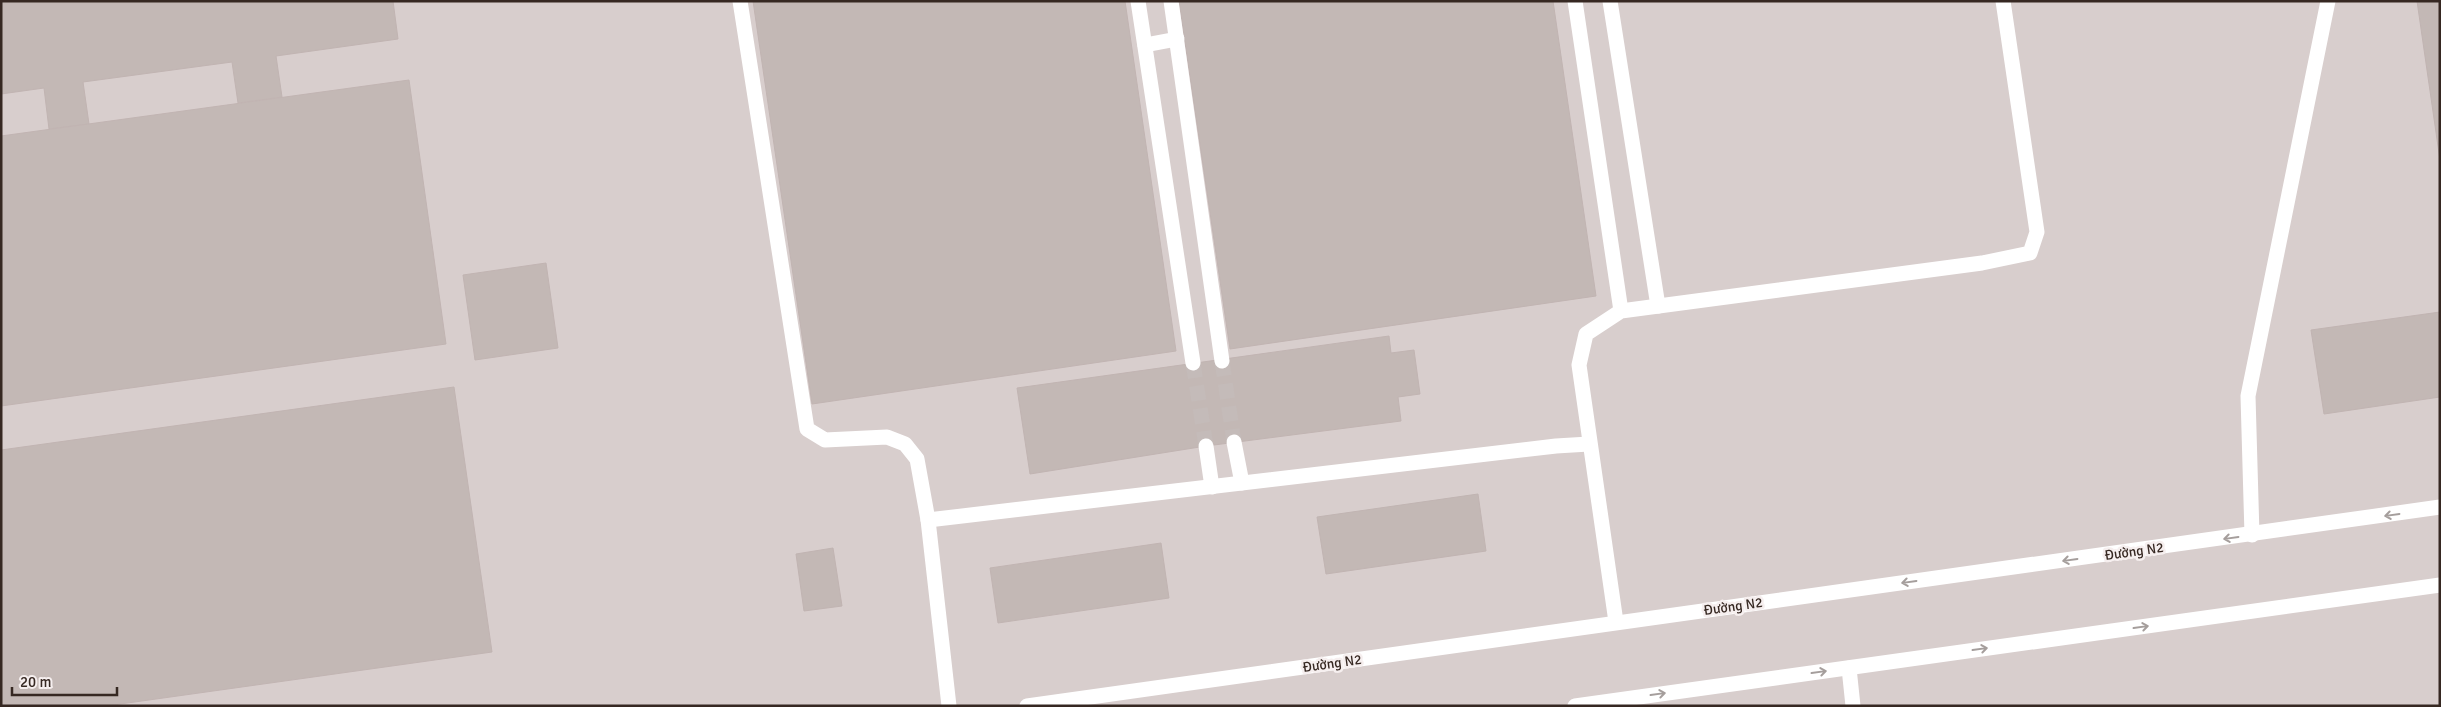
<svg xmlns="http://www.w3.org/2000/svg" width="2441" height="707" viewBox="0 0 2441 707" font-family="Signika,sans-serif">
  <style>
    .built { fill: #d8cecd }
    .building { fill: #c3b8b5; stroke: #c1b4b2 }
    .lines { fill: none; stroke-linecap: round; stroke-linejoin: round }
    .minor-tunnel { stroke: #c4bbb9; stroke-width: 15; stroke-dasharray: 15 8; stroke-linecap: butt }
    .minor { stroke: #fff; stroke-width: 15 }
    .oneway { stroke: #a59e9c }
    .labels { text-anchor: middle; stroke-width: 5; stroke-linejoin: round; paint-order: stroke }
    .street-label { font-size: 14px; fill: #362822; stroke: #f6efef }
  </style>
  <rect width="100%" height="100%" fill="#e8e0df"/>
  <rect class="built" x="1" y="1" width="2439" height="705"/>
  <g class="building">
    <polygon points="1,1 393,1 398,39 276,56 282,97 238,103 232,62 83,82 89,124 49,129 44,88 1,94"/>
    <polygon points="753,1 1125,1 1176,351 812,404"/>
    <polygon points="1179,1 1553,1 1596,296 1230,349"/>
    <polygon points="2417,1 2440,1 2440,160"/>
    <polygon points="409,80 446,344 1,406 1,136"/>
    <polygon points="546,263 558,348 475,360 463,275"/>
    <polygon points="2440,312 2440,397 2324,414 2311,330"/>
    <polygon points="1389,336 1391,353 1414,350 1420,394 1398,397 1401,421 1206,446 1030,474 1017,388"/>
    <polygon points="454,387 492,652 106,706 1,706 1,450"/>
    <polygon points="1478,494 1486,551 1326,574 1317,517"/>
    <polygon points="1161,543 1169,598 998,623 990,568"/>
    <polygon points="833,548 842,606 804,611 796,554"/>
  </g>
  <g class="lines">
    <g class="minor-tunnel">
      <polyline points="1222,361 1234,442"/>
      <polyline points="1193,363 1206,446"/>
    </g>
    <g class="minor">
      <polyline points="740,1 807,429 825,440 887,437 905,444 917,459 928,520 949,706"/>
      <polyline points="1138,1 1193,363"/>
      <polyline points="1171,1 1222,361"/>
      <polyline points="1575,1 1621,311"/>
      <polyline points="1610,1 1658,306"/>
      <polyline points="1145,45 1177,39"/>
      <polyline points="1234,442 1242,483"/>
      <polyline points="1206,446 1212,487"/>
      <polyline points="928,520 1556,446 1589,444"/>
      <polyline points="2252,535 2248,396 2328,1"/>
      <polyline points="1616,622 1579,365 1586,334 1621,311 1982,263 2030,253 2037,232 2003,1"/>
      <polyline points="1849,668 1853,706"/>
      <polyline points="1027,706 2440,507"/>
      <polyline points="1575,706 2440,585"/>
    </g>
  </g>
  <defs><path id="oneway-shaft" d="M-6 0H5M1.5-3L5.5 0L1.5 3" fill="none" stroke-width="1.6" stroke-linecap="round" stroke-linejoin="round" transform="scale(1.25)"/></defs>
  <g class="oneway">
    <use href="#oneway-shaft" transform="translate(2392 515) rotate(172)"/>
    <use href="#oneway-shaft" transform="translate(2231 538) rotate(172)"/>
    <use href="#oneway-shaft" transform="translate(2070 560) rotate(172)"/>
    <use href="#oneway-shaft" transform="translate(1909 582) rotate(172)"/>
    <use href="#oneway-shaft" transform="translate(2141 627) rotate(-8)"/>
    <use href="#oneway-shaft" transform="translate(1980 649) rotate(-8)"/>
    <use href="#oneway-shaft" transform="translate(1819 672) rotate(-8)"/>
    <use href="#oneway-shaft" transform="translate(1658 694) rotate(-8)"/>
  </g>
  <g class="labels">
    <g class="street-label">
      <text transform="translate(2134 551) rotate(-8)" y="5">Đường N2</text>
      <text transform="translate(1733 606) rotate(-8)" y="5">Đường N2</text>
      <text transform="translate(1332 663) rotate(-8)" y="5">Đường N2</text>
    </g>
  </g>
  <rect width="2441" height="707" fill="none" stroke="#362822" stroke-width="5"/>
  <path d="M12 687v8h105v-8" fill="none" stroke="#362822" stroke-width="2.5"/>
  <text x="20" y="687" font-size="15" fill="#362822" stroke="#f6efef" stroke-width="4" paint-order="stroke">20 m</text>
</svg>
